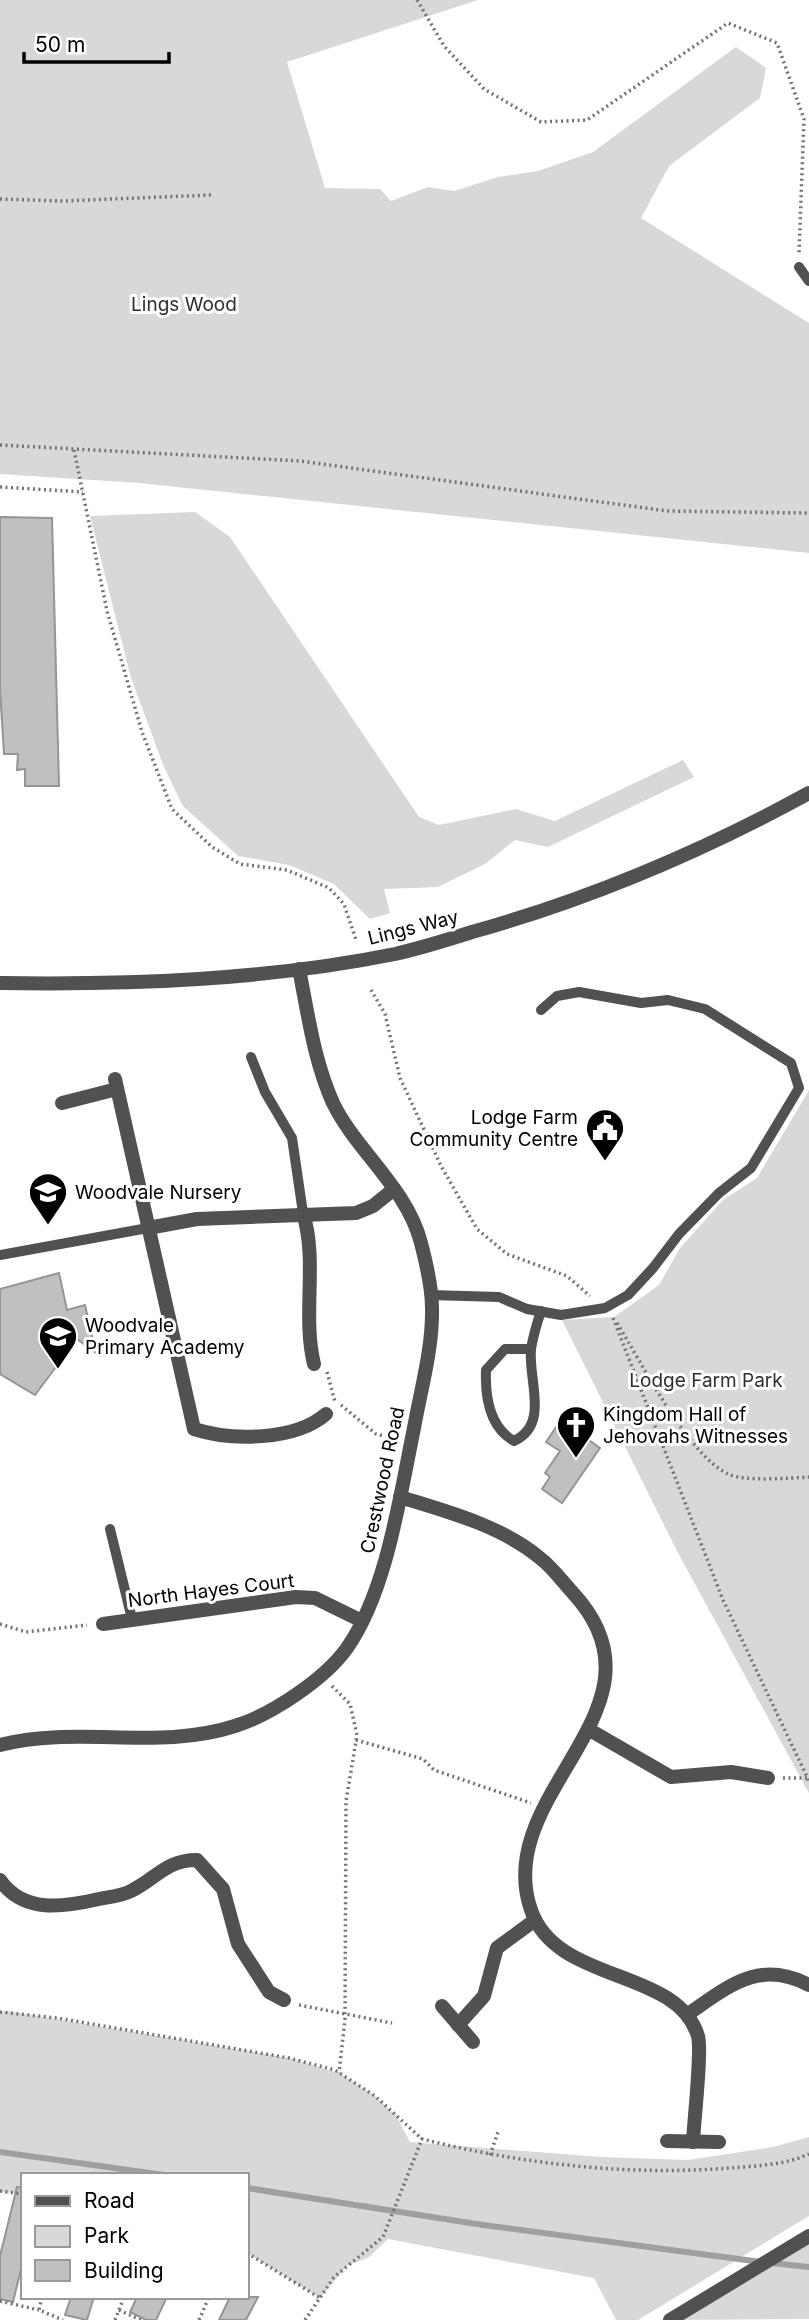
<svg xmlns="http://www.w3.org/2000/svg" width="809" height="2320" viewBox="0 0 809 2320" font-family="Inter,sans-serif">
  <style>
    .green { fill: #d8d8d8 }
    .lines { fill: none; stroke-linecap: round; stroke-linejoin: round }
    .stream { stroke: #9f9f9f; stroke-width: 6 }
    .building { fill: #c0c0c0; stroke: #959595; stroke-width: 2 }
    .path { stroke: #737373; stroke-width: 3.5; stroke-dasharray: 2 3.5; stroke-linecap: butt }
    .service { stroke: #515151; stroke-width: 10 }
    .minor { stroke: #515151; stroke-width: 14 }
    .tertiary { stroke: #515151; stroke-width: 14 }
    .labels { text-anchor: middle; stroke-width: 6; stroke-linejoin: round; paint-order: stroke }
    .park-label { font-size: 19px; fill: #2f2f2f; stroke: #fff }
    .street-label { font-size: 19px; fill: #000; stroke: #fff }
    .poi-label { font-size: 19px; fill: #000; stroke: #fff; text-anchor: start }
  </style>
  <rect width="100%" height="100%" fill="#fff"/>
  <g class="green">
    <polygon points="0,0 478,0 287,62 325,188 380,189 391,201 428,187 454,191 498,177 538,171 593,152 736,47 766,68 760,98 669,166 641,218 809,323 809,553 139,483 0,474"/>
    <polygon points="195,512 230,537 419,817 439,825 516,809 555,821 683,760 694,777 548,847 515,840 485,864 438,887 384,889 390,913 370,919 334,884 289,865 238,856 183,806 164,767 131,678 90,516"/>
    <polygon points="809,1090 809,1793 677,1551 562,1320 614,1317 659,1285 680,1248 723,1200 757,1178"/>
    <polygon points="7,2011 289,2058 339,2073 375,2096 397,2117 410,2142 600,2157 688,2160 773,2147 809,2137 809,2216 638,2320 616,2320 594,2278 388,2239 369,2257 347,2266 320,2298 247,2253 247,2175 23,2175 23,2194 0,2192 0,2012"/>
    <polygon points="809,2236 809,2319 671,2320"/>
  </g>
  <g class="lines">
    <g class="stream">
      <polyline points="0,2152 164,2175"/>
      <polyline points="247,2188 483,2225 761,2262"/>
      <polyline points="772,2263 809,2267"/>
    </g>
  </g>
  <g class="building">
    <polygon points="0,517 52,518 59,786 25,786 25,769 17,770 18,754 4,754 0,690"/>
    <polygon points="59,1273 67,1310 85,1305 96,1353 77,1339 35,1395 0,1374 0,1289"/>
    <polygon points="561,1420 600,1448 562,1503 542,1489 550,1477 545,1473 560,1451 546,1442"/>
    <polygon points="17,2187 23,2188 23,2261 13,2302 0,2299 0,2256"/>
    <polygon points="71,2297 94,2297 87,2320 65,2315"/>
    <polygon points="137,2297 167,2297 156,2320 146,2320 130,2312"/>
    <polygon points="230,2297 258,2297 246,2320 219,2320"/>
  </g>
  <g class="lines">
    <g class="path">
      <polyline points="417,0 444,46 484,89 541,122 587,120 728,23 777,43 804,119 799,253"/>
      <polyline points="0,199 63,201 211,195"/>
      <polyline points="0,445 300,461 667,511 809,513"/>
      <polyline points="74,450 107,611 142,732 172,809 212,847 240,864 287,870 329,888 344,904 356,940"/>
      <polyline points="0,487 83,492"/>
      <polyline points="371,990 385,1014 400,1078 441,1166 477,1229 507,1254 567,1276 590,1296"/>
      <polyline points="613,1318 723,1600 809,1781"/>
      <path d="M 617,1323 C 642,1363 687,1454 728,1474 C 745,1482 790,1478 809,1477"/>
      <polyline points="327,1372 335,1402"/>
      <polyline points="341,1405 376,1434 395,1439"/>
      <polyline points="0,1624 26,1632 87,1625"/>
      <polyline points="332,1686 350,1704 357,1735 346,1801 345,2019 339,2073"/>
      <polyline points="356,1740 423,1759 434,1770 531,1803"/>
      <polyline points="783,1778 807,1778"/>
      <polyline points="299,2005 392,2023"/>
      <polyline points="0,2012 57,2018 289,2058 335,2070 375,2096 422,2139"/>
      <polyline points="490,2155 498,2132"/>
      <polyline points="0,2191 23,2194"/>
      <polyline points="247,2253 320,2298"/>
      <polyline points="42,2297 39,2310 63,2320"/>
      <polyline points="0,2301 39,2310"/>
      <polyline points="119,2310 141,2320"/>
      <polyline points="115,2320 124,2297"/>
      <polyline points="199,2320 209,2297"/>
      <path d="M 305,2320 L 334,2277 L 383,2237 L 422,2139 C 521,2164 628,2176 730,2168 C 756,2166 785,2165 809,2154"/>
    </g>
    <g class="service">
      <polyline points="799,267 809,281"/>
      <polyline points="251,1057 265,1092 292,1138 303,1213"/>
      <polyline points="0,1255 148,1228"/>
      <polyline points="430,1295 499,1297 527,1309 561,1315 605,1308 628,1295 653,1268 679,1234 719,1193 751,1168 799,1088 791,1063 705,1009 668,1000 641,1003 579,992 557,996 541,1010"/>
      <path d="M 531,1349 L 505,1349 L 486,1370 C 485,1396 489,1427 514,1441 C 550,1424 528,1381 531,1349 C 533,1337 537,1323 541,1311"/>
      <polyline points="110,1529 132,1619"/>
    </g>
    <g class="minor">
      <path d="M 115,1079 L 194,1429 C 231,1441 295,1441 326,1414"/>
      <polyline points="62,1103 117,1089"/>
      <path d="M 303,1213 C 318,1261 302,1315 314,1364"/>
      <polyline points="148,1228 197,1219 356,1213 373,1206 394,1189"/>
      <path d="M 400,1497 C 446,1511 502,1526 540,1558 C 552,1567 562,1581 573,1593 C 679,1708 490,1792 531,1910 C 557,1985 677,1967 698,2036 C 702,2052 694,2120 693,2142"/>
      <polyline points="103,1624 296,1597 315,1598 362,1621"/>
      <polyline points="588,1729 671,1777 731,1772 768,1778"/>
      <path d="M 0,1745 C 79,1725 158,1751 235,1726 C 271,1715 325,1679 347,1648 C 387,1591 400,1495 414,1428 C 421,1389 433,1347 432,1308 C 432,1288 426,1262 421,1243 C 407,1188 357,1152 333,1103 C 314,1061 308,1014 299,969"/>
      <path d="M 0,1880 C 24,1914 64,1907 99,1899 C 109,1897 121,1896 131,1891 C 157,1878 166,1860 197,1860 L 223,1889 L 238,1944 L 269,1992 L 284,2000"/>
      <polyline points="442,2006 473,2042"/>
      <path d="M 688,2014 C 729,1986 759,1959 809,1985"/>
      <polyline points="458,2025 484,1996 497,1948 535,1920"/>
      <polyline points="667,2141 719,2142"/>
    </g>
    <g class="tertiary">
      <path d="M 0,983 C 132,985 266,980 395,954 C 421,948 447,940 472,932 C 590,899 701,852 809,793"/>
      <polyline points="670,2320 809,2236"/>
    </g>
  </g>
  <defs>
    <g id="civic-pin" transform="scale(2.0125)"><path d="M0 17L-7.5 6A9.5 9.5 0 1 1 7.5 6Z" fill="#000" stroke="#fff"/><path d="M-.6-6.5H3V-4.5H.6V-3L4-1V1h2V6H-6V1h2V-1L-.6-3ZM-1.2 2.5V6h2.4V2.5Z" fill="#fff"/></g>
    <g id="school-pin" transform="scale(2.0125)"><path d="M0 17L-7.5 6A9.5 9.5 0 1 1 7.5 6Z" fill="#000" stroke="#fff"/><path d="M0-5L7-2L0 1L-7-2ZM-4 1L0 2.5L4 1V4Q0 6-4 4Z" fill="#fff"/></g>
    <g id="church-pin" transform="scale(2.0125)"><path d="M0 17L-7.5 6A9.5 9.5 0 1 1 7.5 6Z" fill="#000" stroke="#fff"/><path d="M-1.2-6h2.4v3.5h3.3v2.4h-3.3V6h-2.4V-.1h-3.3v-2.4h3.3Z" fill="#fff"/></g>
  </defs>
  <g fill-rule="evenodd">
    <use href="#civic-pin" x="605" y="1128"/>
    <use href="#school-pin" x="48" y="1192"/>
    <use href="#school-pin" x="58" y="1336"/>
    <use href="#church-pin" x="576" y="1425"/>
  </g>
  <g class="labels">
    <g class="park-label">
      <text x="184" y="311">Lings Wood</text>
      <text x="706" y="1387">Lodge Farm Park</text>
    </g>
    <g class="street-label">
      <text transform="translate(413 927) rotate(-14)" y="7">Lings Way</text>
      <text transform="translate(382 1480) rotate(-78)" y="7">Crestwood Road</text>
      <text transform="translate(211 1590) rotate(-7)" y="7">North Hayes Court</text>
    </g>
    <g class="poi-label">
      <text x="578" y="1124" text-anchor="end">Lodge Farm<tspan x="578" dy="22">Community Centre</tspan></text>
      <text x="75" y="1199">Woodvale Nursery</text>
      <text x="85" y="1332">Woodvale<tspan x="85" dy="22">Primary Academy</tspan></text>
      <text x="603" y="1421">Kingdom Hall of<tspan x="603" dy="22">Jehovahs Witnesses</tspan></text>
    </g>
  </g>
  <rect x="21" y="2173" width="228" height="126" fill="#ffffff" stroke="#999999" stroke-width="2"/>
  <rect x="35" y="2196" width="35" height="10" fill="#515151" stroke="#999999" stroke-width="2"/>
  <text x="84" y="2208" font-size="21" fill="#000000">Road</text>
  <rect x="35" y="2226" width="35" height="21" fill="#d8d8d8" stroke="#999999" stroke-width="2"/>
  <text x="84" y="2243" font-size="21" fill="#000000">Park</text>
  <rect x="35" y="2260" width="35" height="21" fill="#c0c0c0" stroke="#999999" stroke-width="2"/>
  <text x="84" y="2278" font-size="21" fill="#000000">Building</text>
  <path d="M24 52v10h145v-10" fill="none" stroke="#000000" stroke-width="3.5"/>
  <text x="35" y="52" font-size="21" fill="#000000" stroke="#ffffff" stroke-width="5" paint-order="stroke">50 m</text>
</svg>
